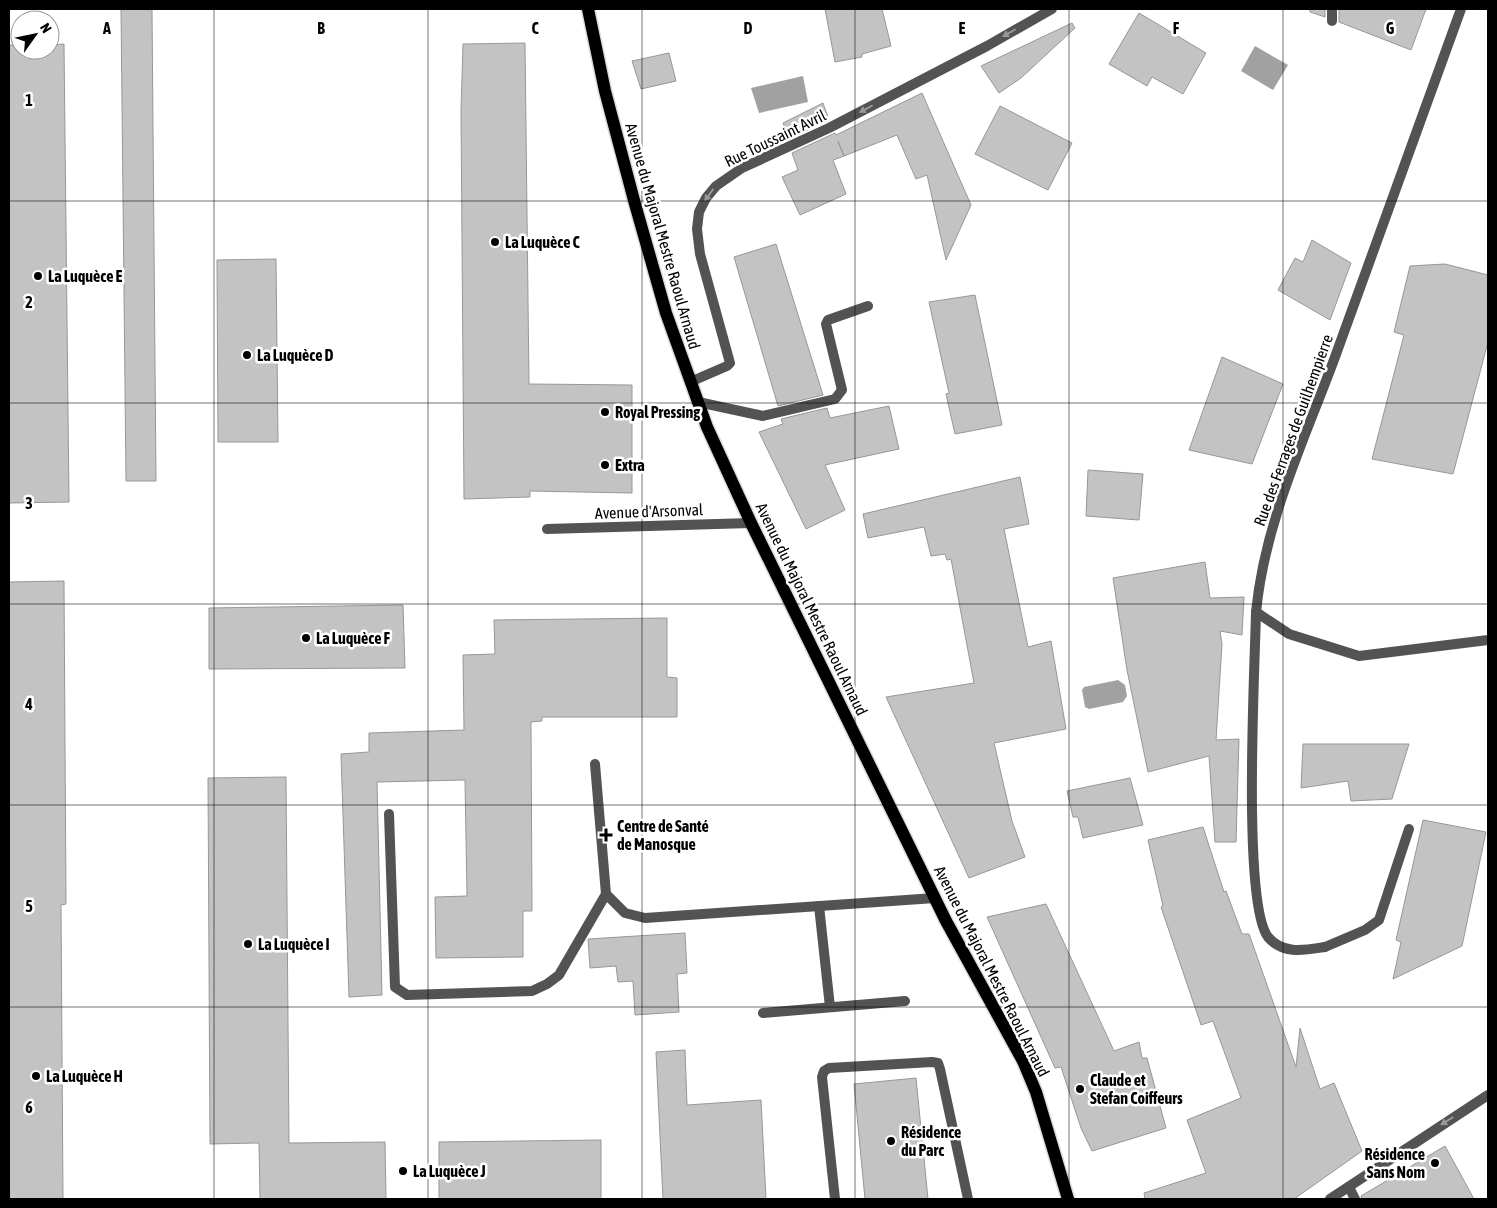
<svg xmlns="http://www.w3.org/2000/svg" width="1497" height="1208" viewBox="0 0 1497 1208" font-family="'Asap Condensed',sans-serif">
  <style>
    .water { fill: #a1a1a1 }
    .building { fill: #c3c3c3; stroke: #979797 }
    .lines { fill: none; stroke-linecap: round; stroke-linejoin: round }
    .primary-casing { stroke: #dbdbdb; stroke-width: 15 }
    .lane { stroke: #535353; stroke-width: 10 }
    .street { stroke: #535353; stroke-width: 10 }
    .primary { stroke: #000; stroke-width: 12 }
    .oneway { fill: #989898 }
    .grid { fill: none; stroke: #000; stroke-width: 1; stroke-opacity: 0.55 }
    .poi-dot { fill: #000; stroke: #fff; stroke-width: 2 }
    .labels { text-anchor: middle; stroke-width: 5; stroke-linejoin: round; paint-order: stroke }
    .street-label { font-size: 16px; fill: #000; stroke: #fff }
    .poi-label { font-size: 16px; font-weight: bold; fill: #000; stroke: #fff; text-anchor: start }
    .grid-label { font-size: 16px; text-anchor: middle; font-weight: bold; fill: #000; stroke: #fff; stroke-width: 5; stroke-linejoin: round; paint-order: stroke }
  </style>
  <rect width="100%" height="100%" fill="#fff"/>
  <g class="water">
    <polygon points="1255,46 1288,65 1273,90 1241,71"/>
    <polygon points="803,76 808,102 759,113 751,88"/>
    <polygon points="1118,680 1125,685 1127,696 1123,702 1089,709 1085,707 1082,690 1084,687"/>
  </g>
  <g class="building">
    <polygon points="121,9 152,9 156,481 126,481"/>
    <polygon points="825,9 882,9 891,46 862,54 862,57 835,62"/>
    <polygon points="1310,9 1325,9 1325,17 1310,12"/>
    <polygon points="1339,9 1426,9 1411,50 1339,22"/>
    <polygon points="1139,13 1206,53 1183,94 1152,77 1147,86 1109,64"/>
    <polygon points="1072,23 1075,28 1021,78 999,93 981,66"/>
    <polygon points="525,43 529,384 632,385 632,493 530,491 530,497 464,499 461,111 463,44"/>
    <polygon points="64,44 69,502 9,503 9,45 20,45 20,50 50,50 50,45"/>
    <polygon points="669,53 676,81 641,89 632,61"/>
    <polygon points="922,93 971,205 946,260 927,175 916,179 897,135 844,156 838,141 844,156 833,160 846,194 800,215 782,177 798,170 792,153 835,133 836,135"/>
    <polygon points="823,103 829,120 788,139 783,123"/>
    <polygon points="1000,106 1072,143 1048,190 975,154"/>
    <polygon points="1312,240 1351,263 1330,320 1278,290 1295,258 1303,262"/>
    <polygon points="776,244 823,395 778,406 734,257"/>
    <polygon points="276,259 278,442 218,442 217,260"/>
    <polygon points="1445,264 1488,275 1488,342 1453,474 1372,459 1404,335 1394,332 1410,266"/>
    <polygon points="975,295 1002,425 955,434 946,394 949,393 929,302"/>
    <polygon points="1222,357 1283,384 1252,464 1189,450"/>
    <polygon points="889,406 899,449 825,465 845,510 806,529 759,432 783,424 781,419 827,408 830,418"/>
    <polygon points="1088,470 1143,474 1139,520 1086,516"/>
    <polygon points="1020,477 1029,524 1004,529 1028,647 1051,641 1066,729 994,743 1012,821 1025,857 969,878 886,697 974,683 951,559 947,560 945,554 931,556 924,527 868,538 863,514"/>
    <polygon points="1205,562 1210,598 1244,597 1242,635 1220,631 1222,644 1216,740 1239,739 1236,842 1215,842 1209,756 1148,772 1127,670 1113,578"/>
    <polygon points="64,581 66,904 61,905 63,1199 9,1199 9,582"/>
    <polygon points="403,605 405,668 209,669 209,608"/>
    <polygon points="667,618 667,677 677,678 677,717 542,717 542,721 531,722 532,911 523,911 523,957 436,958 435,897 467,896 465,780 377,782 382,995 349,997 341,754 369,752 369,733 464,730 463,655 495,654 494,620"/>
    <polygon points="1303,744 1409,744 1392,799 1351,801 1348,781 1301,788"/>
    <polygon points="286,777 289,1143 385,1142 386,1199 260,1199 259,1143 210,1144 208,778"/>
    <polygon points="1130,778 1143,825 1083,838 1078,817 1073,817 1067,791"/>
    <polygon points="1423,820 1486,832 1462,946 1393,979 1401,942 1396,940"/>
    <polygon points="1203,827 1224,892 1226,891 1242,934 1249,934 1296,1067 1300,1028 1320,1089 1334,1083 1362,1151 1294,1199 1145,1199 1144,1193 1206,1173 1187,1120 1241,1098 1213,1021 1201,1025 1161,907 1163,906 1148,840"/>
    <polygon points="1046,904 1114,1051 1139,1042 1142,1058 1147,1058 1166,1128 1092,1151 1081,1128 1061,1067 1055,1068 987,917"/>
    <polygon points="685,933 687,973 677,974 679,1012 635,1015 633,981 618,982 616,966 590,968 588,939"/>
    <polygon points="685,1050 687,1105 761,1100 766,1199 663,1199 656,1052"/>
    <polygon points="916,1078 928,1199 865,1199 854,1084"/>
    <polygon points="601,1140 601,1199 439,1199 439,1142"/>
    <polygon points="1445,1146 1474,1199 1362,1199 1361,1196"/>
  </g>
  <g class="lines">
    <g class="primary-casing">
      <polyline id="primary" points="588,9 605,91 635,204 666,313 707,427 751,523 946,921 1023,1061 1036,1092 1068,1199"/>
    </g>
    <g class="lane">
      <polyline points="1332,21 1332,9"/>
      <polyline points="698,402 763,416 835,399 842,390 826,324 828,320 868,306"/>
      <polyline points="1256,612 1289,634 1359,656 1488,640"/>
      <polyline points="389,814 395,987 407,995 532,991 547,984 559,975 606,894 595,764"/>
      <polyline points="606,894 625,913 645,918 935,898"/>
      <polyline points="819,906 830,1007"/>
      <polyline points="1325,947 1365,930 1379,920 1409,829"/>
      <polyline points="763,1013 905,1001"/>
      <polyline points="835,1199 822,1077 824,1071 829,1068 932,1062 938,1063 940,1069 968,1199"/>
    </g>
    <g class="street">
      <polyline points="690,382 727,366 730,363 700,254 697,229 699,212 706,198 716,186 742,168 829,128 987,46 1052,9"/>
      <polyline points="547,529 751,523"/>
      <path d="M 1325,947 C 1305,950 1283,955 1268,937 C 1242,903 1255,666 1256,612 C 1265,521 1304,441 1335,357 C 1378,241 1420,125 1461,9"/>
      <polyline points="1349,1187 1355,1199"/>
      <polyline points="1330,1199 1488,1095"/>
    </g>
    <use href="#primary" class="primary"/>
  </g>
  <defs><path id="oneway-solid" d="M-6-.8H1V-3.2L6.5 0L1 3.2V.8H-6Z" transform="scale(1.25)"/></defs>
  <g class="oneway">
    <use href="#oneway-solid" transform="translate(1009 33) rotate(150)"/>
    <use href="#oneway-solid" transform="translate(866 109) rotate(152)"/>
    <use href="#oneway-solid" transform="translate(709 195) rotate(126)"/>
    <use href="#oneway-solid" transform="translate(1447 1121) rotate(148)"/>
  </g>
  <path class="grid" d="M 214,9 L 214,1199M 428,9 L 428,1199M 642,9 L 642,1199M 855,9 L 855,1199M 1069,9 L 1069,1199M 1283,9 L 1283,1199M 9,201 L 1488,201M 9,403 L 1488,403M 9,604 L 1488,604M 9,805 L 1488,805M 9,1007 L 1488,1007"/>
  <g class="poi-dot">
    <circle cx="495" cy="242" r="5"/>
    <circle cx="38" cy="276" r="5"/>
    <circle cx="247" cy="355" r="5"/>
    <circle cx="605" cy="412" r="5"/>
    <circle cx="605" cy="465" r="5"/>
    <circle cx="306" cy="638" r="5"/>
    <path d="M603.5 827.5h5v5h5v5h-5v5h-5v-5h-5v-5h5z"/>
    <circle cx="248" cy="944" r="5"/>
    <circle cx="36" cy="1076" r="5"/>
    <circle cx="1080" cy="1089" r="5"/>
    <circle cx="891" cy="1141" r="5"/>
    <circle cx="1435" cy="1163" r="5"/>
    <circle cx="403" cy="1171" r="5"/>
  </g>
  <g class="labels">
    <g class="street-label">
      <text transform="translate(775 138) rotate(-26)" y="6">Rue Toussaint Avril</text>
      <text transform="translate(663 236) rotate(74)" y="6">Avenue du Majoral Mestre Raoul Arnaud</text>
      <text transform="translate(1293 430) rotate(-70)" y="6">Rue des Ferrages de Guilhempierre</text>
      <text transform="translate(649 511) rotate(-2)" y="6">Avenue d'Arsonval</text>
      <text transform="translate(812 609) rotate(64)" y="6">Avenue du Majoral Mestre Raoul Arnaud</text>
      <text transform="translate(992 971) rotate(63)" y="6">Avenue du Majoral Mestre Raoul Arnaud</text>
    </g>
    <g class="poi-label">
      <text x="505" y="248">La Luquèce C</text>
      <text x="48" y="282">La Luquèce E</text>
      <text x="257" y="361">La Luquèce D</text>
      <text x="615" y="418">Royal Pressing</text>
      <text x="615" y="471">Extra</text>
      <text x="316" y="644">La Luquèce F</text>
      <text x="617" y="832">Centre de Santé<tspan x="617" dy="18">de Manosque</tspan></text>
      <text x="258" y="950">La Luquèce I</text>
      <text x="46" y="1082">La Luquèce H</text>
      <text x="1090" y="1086">Claude et<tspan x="1090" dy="18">Stefan Coiffeurs</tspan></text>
      <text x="901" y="1138">Résidence<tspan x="901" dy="18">du Parc</tspan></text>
      <text x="1425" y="1160" text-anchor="end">Résidence<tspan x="1425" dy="18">Sans Nom</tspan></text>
      <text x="413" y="1177">La Luquèce J</text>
    </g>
  </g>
  <g class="grid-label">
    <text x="107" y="34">A</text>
    <text x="321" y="34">B</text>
    <text x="535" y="34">C</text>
    <text x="748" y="34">D</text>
    <text x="962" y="34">E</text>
    <text x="1176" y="34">F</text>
    <text x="1390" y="34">G</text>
    <text x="29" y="106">1</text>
    <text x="29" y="308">2</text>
    <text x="29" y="509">3</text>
    <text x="29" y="710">4</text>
    <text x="29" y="912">5</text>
    <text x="29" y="1113">6</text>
  </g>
  <rect width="1497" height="1208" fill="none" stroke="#000000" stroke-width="20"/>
  <g transform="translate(35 35) rotate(57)"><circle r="24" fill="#ffffff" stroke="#999999"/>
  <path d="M0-4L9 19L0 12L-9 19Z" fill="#000000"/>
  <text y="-8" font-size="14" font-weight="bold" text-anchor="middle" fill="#000000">N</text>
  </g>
</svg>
